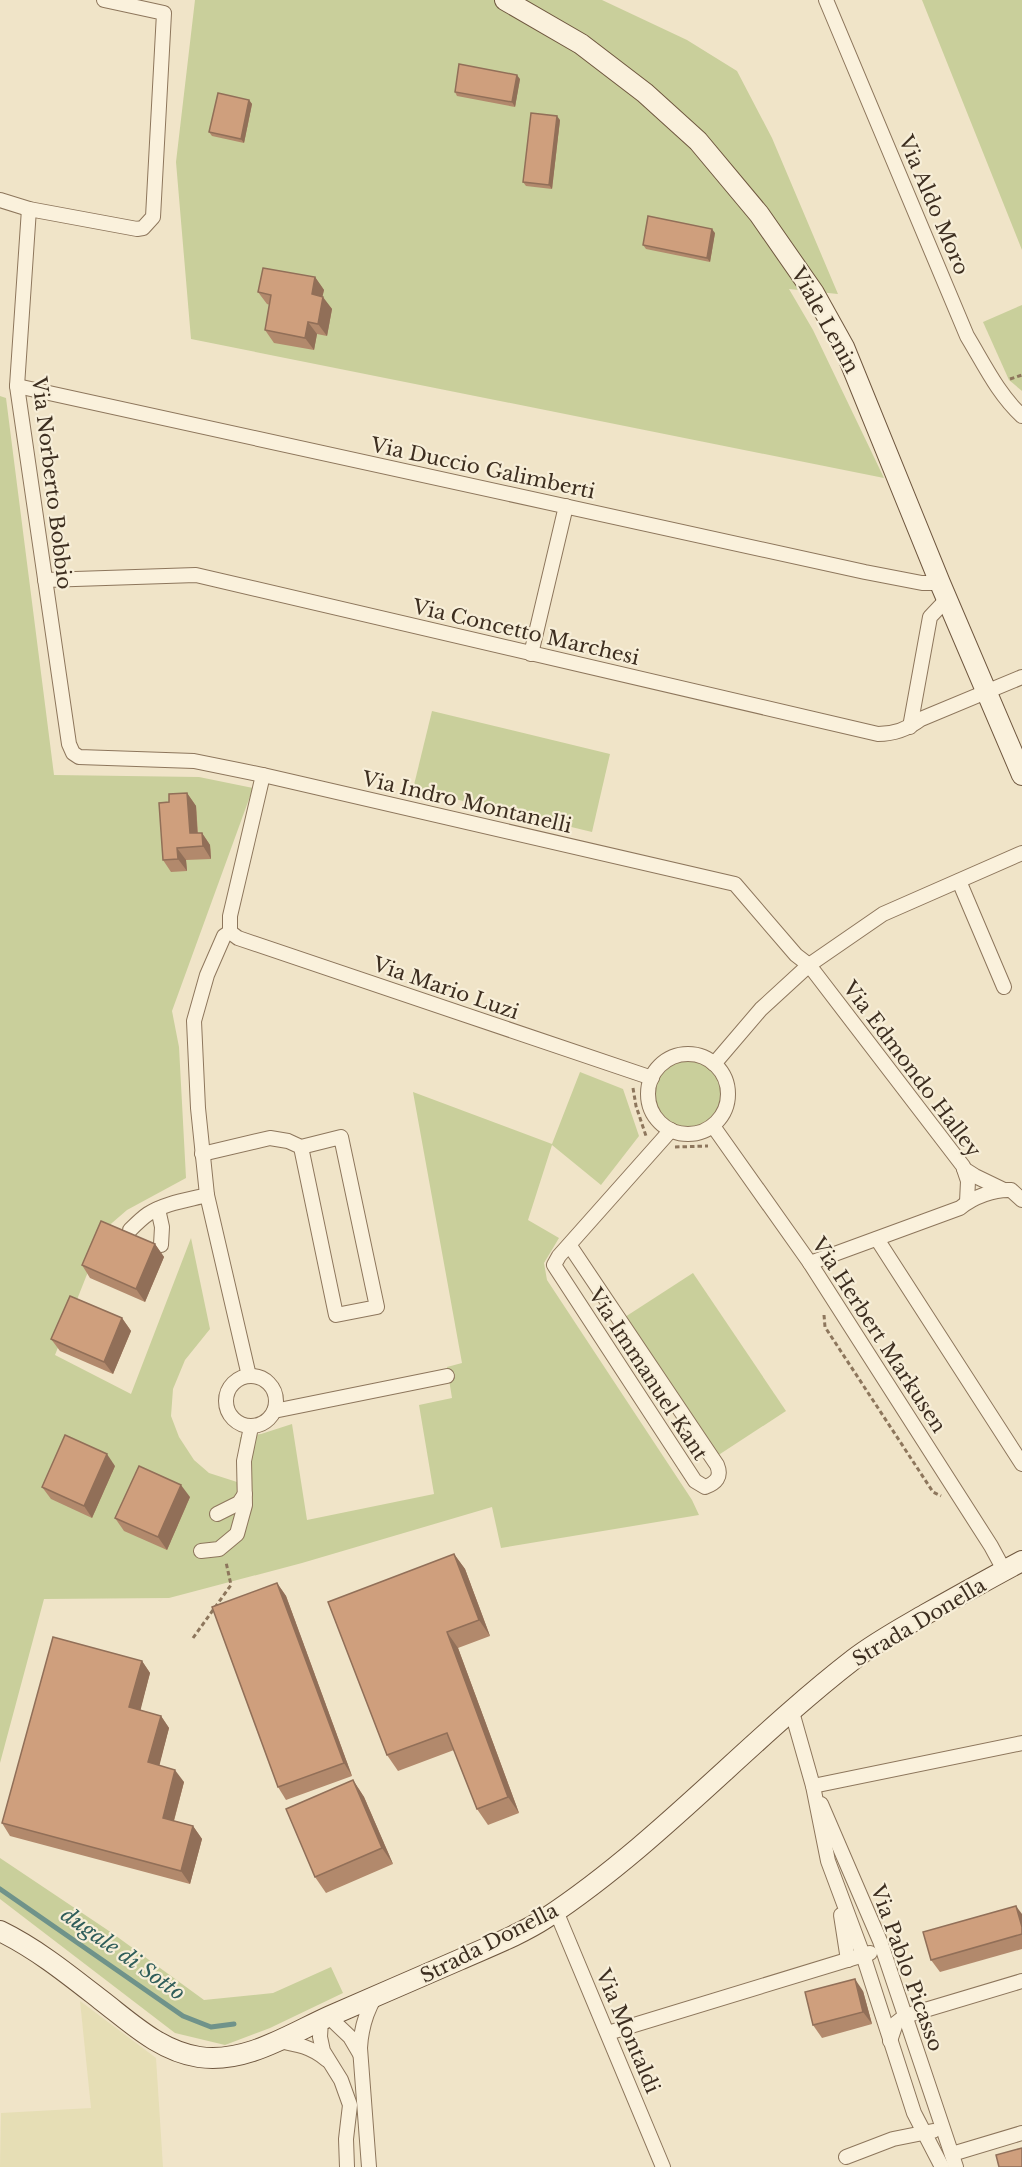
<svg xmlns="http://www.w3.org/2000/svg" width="1022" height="2167" viewBox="0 0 1022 2167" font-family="'Libre Baskerville',serif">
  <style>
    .farmland { fill: #e6deb5 }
    .green { fill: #c9cf9b }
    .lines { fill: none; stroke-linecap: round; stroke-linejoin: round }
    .stream { stroke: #6f938a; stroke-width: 5 }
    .street-casing { stroke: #8d765c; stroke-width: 16 }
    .secondary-casing { stroke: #6f573f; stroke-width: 22 }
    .path { stroke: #8d765c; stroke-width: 3; stroke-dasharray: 4.5 3; stroke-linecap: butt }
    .street { stroke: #faf1dc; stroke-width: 14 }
    .secondary { stroke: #faf1dc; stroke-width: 20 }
    .wall { fill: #b2896c }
    .shaded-wall { fill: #916f58 }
    .building { fill: #cf9f7d; stroke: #916f58; stroke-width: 1.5 }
    .labels { text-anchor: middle; stroke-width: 4.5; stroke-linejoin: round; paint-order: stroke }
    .street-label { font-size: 20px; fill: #3d2e20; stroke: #f7eed8 }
    .water-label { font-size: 21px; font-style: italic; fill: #2f5d5a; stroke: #f7eed8 }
  </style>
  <rect width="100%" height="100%" fill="#f0e4c8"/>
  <polygon class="farmland" points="80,2001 156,2058 163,2167 0,2167 1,2113 91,2108"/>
  <g class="green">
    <polygon points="195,0 602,0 687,40 737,71 772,138 838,294 789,289 813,330 884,478 191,339 176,162"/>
    <polygon points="922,0 1022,0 1022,250"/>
    <polygon points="1022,305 1022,391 1009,380 983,322"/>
    <polygon points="0,396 6,398 54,775 199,777 253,788 172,1011 179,1047 186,1178 127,1210 105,1229 55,1355 131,1394 191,1238 210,1329 185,1360 173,1389 171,1416 179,1437 194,1460 209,1473 237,1482 240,1437 261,1434 292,1424 307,1520 434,1494 419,1405 452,1398 447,1367 462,1363 413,1092 552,1144 580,1072 623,1089 639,1136 601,1185 552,1145 528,1220 559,1238 544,1263 547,1280 692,1500 699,1515 501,1548 492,1507 302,1563 169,1598 44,1599 0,1763"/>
    <polygon points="432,711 610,754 592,832 413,789"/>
    <circle cx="687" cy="1093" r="34"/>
    <polygon points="693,1273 786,1411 717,1456 625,1317"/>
    <polygon points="0,1858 112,1933 204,2000 273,1993 331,1967 343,1993 270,2028 225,2045 175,2033 0,1899"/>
  </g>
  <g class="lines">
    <polyline class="stream" points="0,1889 183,2016 211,2027 234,2024"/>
    <g class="street-casing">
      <g id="street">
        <path d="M 826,0 L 967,336 C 984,364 998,394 1022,416"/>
        <polyline points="0,200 29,209 137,229 143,228 153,217 164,13 104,0"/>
        <polyline points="29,209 17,386 69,744 73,753 79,757 194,761 263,775 735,884 796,955 809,965 963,1166 968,1181 967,1202"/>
        <polyline points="17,386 865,572 922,583 940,583"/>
        <path d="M 45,580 L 196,575 L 878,734 C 895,734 908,729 921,719 L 1022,677"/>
        <polyline points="531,654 566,506"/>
        <polyline points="910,727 930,617 947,599"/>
        <polyline points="959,881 1004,987"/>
        <polyline points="230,932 238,938 652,1078"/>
        <circle cx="688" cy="1094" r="40"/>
        <polyline points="714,1064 761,1009 809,965 883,914 1022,853"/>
        <polyline points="713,1126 810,1263 991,1546 1004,1570"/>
        <polyline points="202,1154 270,1138 288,1141 301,1147 341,1137 377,1307 336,1315 301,1147"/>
        <polyline points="964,1169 975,1176 1004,1190"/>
        <polyline points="158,1209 162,1227 161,1245"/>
        <path d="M 130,1230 C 136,1224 142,1218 148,1214 C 165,1203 188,1200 207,1195"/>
        <polyline points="877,1239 1022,1464"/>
        <path d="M 570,1246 L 717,1465 C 722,1477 716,1483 705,1487 L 695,1481 L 554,1265 L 559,1256 L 671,1130"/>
        <path d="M 810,1263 L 960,1208 C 973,1197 995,1189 1011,1190 L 1022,1200"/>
        <circle cx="251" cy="1401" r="25"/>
        <polyline points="249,1376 207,1195 198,1108 194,1021 207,975 224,936 230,932 230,916 263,775"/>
        <polyline points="274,1411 447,1376"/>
        <polyline points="217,1514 239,1503 245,1494"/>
        <polyline points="201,1551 219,1549 237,1534 245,1505 244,1461 251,1427"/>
        <polyline points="792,1712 813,1786 828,1861 863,1955 914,2113 942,2167"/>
        <polyline points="813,1786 1022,1743"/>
        <polyline points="821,1804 880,1941 956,2167"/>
        <polyline points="556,1911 663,2167"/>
        <polyline points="841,1915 848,1960"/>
        <polyline points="329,2017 350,2037 360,2054"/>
        <polyline points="321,2020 320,2037 323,2051 341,2080 350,2105 346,2139 347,2167"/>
        <polyline points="608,2033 870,1953"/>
        <path d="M 278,2041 C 297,2044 312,2047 327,2060"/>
        <polyline points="890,2041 896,2023 905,2016 1022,1981"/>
        <polyline points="952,2154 1022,2133"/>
        <polyline points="846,2157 893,2139 933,2131"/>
        <path d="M 369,2167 L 360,2048 C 361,2029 365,2014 375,1997"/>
      </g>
    </g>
    <g class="secondary-casing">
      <g id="secondary">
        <polyline points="505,0 581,44 645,93 698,141 759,214 814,293 844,347 940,583 1022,775"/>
        <path d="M 0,1931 C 37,1949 69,1975 101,2000 C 131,2023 160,2051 199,2057 C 245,2064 290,2034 330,2016 C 373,1997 416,1979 459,1960 C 488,1947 520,1935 546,1918 C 658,1844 748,1741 854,1659 C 876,1642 902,1628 926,1614 C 958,1596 990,1578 1022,1561"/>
      </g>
    </g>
    <g class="path">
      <polyline points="1010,379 1022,375"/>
      <polyline points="633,1088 636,1106 646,1136"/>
      <polyline points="675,1147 708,1146"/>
      <polyline points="824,1315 825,1327 933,1492 941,1496"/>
      <polyline points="193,1638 231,1585 226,1562"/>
    </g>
    <use href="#street" class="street"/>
    <use href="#secondary" class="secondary"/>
  </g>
  <g class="wall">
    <polygon points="520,79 515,107 457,96 455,92"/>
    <polygon points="249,100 252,104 244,143 212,136 209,132"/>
    <polygon points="560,120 552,189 526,186 523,182"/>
    <polygon points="715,233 710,262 646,249 643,245"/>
    <polygon points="315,277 324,290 322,297 332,309 327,336 317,334 314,350 274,343 265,330 270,305 267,304 258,292"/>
    <polygon points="187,793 196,806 198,833 202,833 210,845 211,859 186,860 187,871 171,872 163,860"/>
    <polygon points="155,1244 164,1257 145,1302 90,1278 82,1265"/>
    <polygon points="122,1318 131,1331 113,1374 60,1351 51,1339"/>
    <polygon points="115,1466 92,1518 51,1499 42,1487"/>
    <polygon points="190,1497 167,1550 124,1531 115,1518"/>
    <polygon points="454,1554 465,1569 490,1636 458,1648 519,1813 488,1825 477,1809 454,1750 398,1771 387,1755"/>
    <polygon points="277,1583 286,1596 352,1776 286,1800 278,1787"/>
    <polygon points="142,1661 150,1673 140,1710 161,1716 169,1728 159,1765 184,1782 174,1821 193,1826 202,1839 190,1884 10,1836 2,1823"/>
    <polygon points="353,1780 364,1797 393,1864 326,1893 315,1877"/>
    <polygon points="1022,1914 1022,1949 940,1972 931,1960"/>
    <polygon points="863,1991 872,2024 822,2038 813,2025"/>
  </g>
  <g class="shaded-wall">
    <polygon points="517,75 520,79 515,107 512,102"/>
    <polygon points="249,100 252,104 244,143 241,139"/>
    <polygon points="557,116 560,120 552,189 549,185"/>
    <polygon points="712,229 715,233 710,262 707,258"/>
    <polygon points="315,277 324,290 320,307 312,294"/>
    <polygon points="323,297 332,309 327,336 318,324"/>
    <polygon points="308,322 317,334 314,350 305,338"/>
    <polygon points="187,793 196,806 198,846 190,833"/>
    <polygon points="202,833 210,845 211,859 203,846"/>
    <polygon points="177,848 186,860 187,871 178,859"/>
    <polygon points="155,1244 164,1257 145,1302 136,1289"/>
    <polygon points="122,1318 131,1331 113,1374 104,1362"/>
    <polygon points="107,1454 115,1466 92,1518 84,1506"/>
    <polygon points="181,1485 190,1497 167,1550 158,1537"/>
    <polygon points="454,1554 465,1569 490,1636 479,1620"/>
    <polygon points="277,1583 286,1596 352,1776 344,1763"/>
    <polygon points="447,1632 458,1648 519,1813 508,1797"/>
    <polygon points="142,1661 150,1673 138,1720 129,1707"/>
    <polygon points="161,1716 169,1728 157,1775 148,1762"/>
    <polygon points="175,1770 184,1782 171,1831 163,1818"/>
    <polygon points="353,1780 364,1797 393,1864 382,1848"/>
    <polygon points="193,1826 202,1839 190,1884 181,1871"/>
    <polygon points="1016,1906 1022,1914 1022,1927"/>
    <polygon points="855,1979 863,1991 872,2024 863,2012"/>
  </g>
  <g class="building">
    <polygon points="459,64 517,75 512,102 455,92"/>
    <polygon points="218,93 249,100 241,139 209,132"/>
    <polygon points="531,113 557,116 549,185 523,182"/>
    <polygon points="648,216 712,229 707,258 643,245"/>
    <polygon points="263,268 315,277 312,294 323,297 318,324 308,322 305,338 265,330 271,295 258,292"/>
    <polygon points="187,793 190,833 202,833 203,846 177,848 178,859 163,860 159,803 169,802 169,794"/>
    <polygon points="101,1221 155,1244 136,1289 82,1265"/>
    <polygon points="70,1296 122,1318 104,1362 51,1339"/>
    <polygon points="65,1435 107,1454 84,1506 42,1487"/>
    <polygon points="139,1466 181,1485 158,1537 115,1518"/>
    <polygon points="454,1554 479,1620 447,1632 508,1797 477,1809 447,1733 387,1755 328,1602"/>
    <polygon points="277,1583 344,1763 278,1787 212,1607"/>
    <polygon points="53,1637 142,1661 129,1707 161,1716 148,1762 175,1770 163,1818 193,1826 181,1871 2,1823"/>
    <polygon points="353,1780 382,1848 315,1877 286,1809"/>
    <polygon points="1016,1906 1022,1927 1022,1934 931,1960 923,1932"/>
    <polygon points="855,1979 863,2012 813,2025 805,1992"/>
    <polygon points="1022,2148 1022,2167 999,2167 996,2155"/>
  </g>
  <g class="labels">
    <g class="street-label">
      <text transform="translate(934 205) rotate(67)" y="7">Via Aldo Moro</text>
      <text transform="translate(825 320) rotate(61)" y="7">Viale Lenin</text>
      <text transform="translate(483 468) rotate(12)" y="7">Via Duccio Galimberti</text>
      <text transform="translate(52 483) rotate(83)" y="7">Via Norberto Bobbio</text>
      <text transform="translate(526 632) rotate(13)" y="7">Via Concetto Marchesi</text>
      <text transform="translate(467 802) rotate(13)" y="7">Via Indro Montanelli</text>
      <text transform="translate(446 988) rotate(19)" y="7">Via Mario Luzi</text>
      <text transform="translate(912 1069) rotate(53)" y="7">Via Edmondo Halley</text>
      <text transform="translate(879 1335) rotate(57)" y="7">Via Herbert Markusen</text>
      <text transform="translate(648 1374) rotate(57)" y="7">Via Immanuel Kant</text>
      <text transform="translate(919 1622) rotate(-31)" y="7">Strada Donella</text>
      <text transform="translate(489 1943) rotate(-27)" y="7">Strada Donella</text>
      <text transform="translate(907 1968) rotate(70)" y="7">Via Pablo Picasso</text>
      <text transform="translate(628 2031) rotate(67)" y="7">Via Montaldi</text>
    </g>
    <g class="water-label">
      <text transform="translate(123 1954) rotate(35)" y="7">dugale di Sotto</text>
    </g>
  </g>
</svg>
